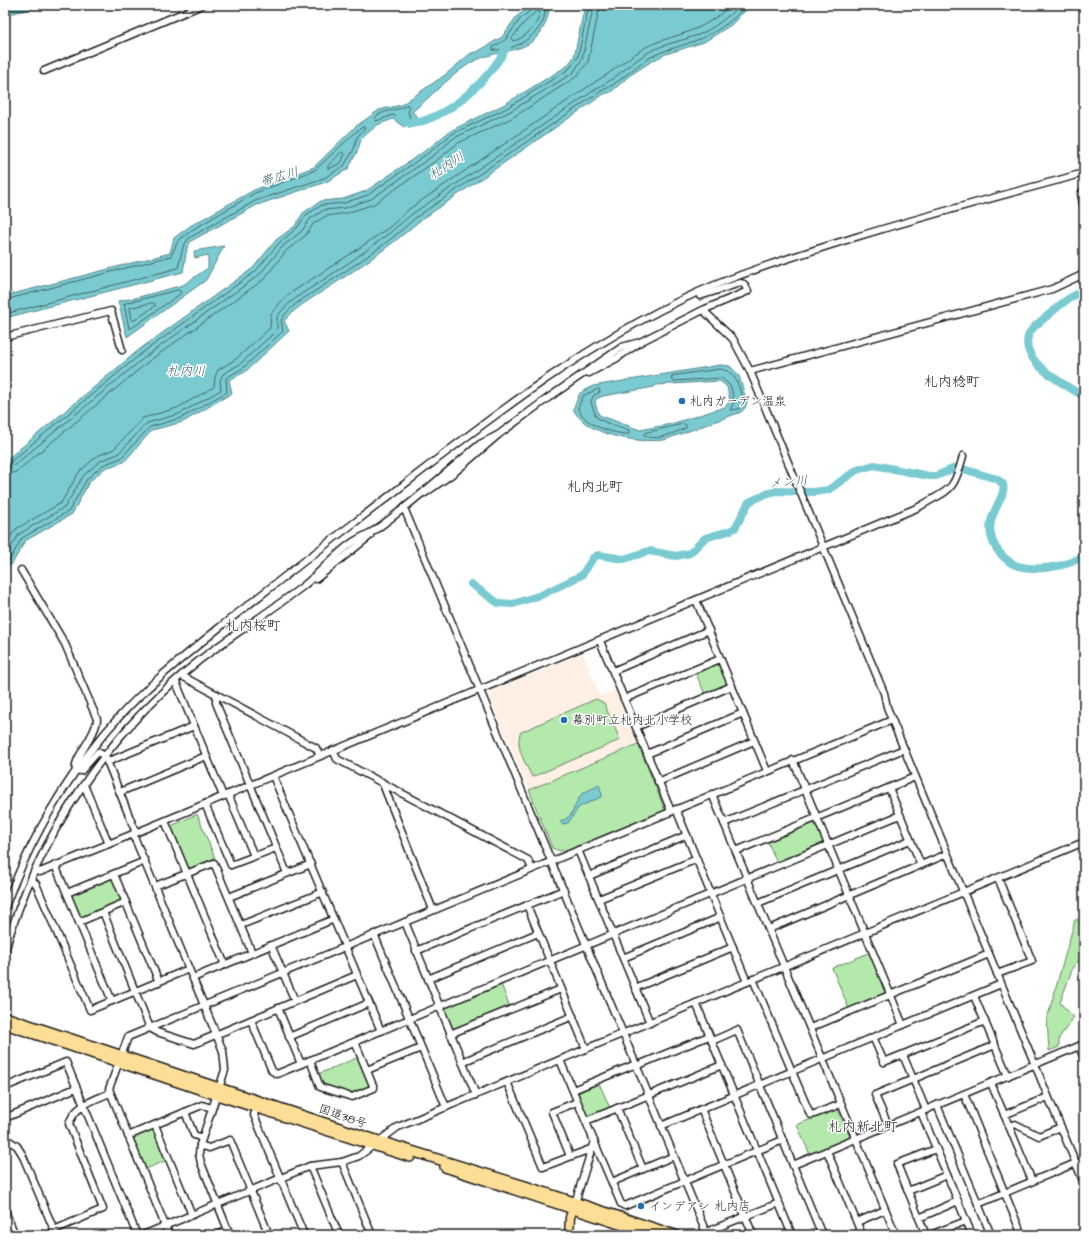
<svg xmlns="http://www.w3.org/2000/svg" width="1089" height="1240" viewBox="0 0 1089 1240" font-family="'Architects Daughter','Klee One',sans-serif">
  <style>
    .built { fill: #fef0e5 }
    .green { fill: #b3e9ab; stroke: #688264 }
    .water { fill: #7acbd1; stroke: #548589; fill-rule: evenodd }
    .lines { fill: none; stroke-linecap: round; stroke-linejoin: round }
    .shore { stroke: #426264; stroke-width: 1 }
    .river { stroke: #7acbd1; stroke-width: 8 }
    .minor-casing { stroke: #1c1c1c; stroke-width: 9 }
    .major-casing { stroke: #1c1c1c; stroke-width: 11 }
    .highway-casing { stroke: #1c1c1c; stroke-width: 12 }
    .minor { stroke: #fff; stroke-width: 6 }
    .major { stroke: #fdde96; stroke-width: 8 }
    .highway { stroke: #fdde96; stroke-width: 9 }
    .poi-dot { fill: #1f6fb2; stroke: #fff; stroke-width: 1.5 }
    .labels { text-anchor: middle; stroke-width: 3; stroke-linejoin: round; paint-order: stroke }
    .poi-label { font-size: 12px; fill: #1c1c1c; stroke: #fff; text-anchor: start }
    .street-label { font-size: 12px; fill: #1c1c1c; stroke: #fff }
    .water-label { font-size: 13px; font-style: italic; fill: #426264; stroke: #fff }
    .quarter-label { font-size: 14px; fill: #1c1c1c; stroke: #fff }
  </style>
  <rect width="100%" height="100%" fill="#fff"/>
  <filter id="ink" filterUnits="userSpaceOnUse"><feTurbulence type="fractalNoise" baseFrequency=".025" numOctaves="2"/><feDisplacementMap in="SourceGraphic" scale="8" xChannelSelector="R" yChannelSelector="G"/><feConvolveMatrix kernelMatrix="1 2 1 2 8 2 1 2 1" color-interpolation-filters="sRGB"/></filter>
  <g filter="url(#ink)">
    <polygon class="built" points="583,653 600,696 616,690 638,744 529,790 488,695 491,691"/>
    <g class="green">
      <polygon points="718,663 728,684 705,694 695,672"/>
      <path d="M 596,699 L 604,703 L 620,740 L 532,777 C 526,764 514,746 521,732 Z"/>
      <polygon points="638,744 665,810 566,851 565,849 560,851 552,848 529,790"/>
      <polygon points="197,814 215,858 190,868 188,867 171,826"/>
      <polygon points="815,821 824,844 777,863 767,840"/>
      <polygon points="112,878 122,901 82,917 80,916 71,895"/>
      <polygon points="1084,919 1084,956 1073,967 1060,1003 1074,1017 1059,1038 1059,1047 1049,1051 1047,1019 1075,920"/>
      <polygon points="871,952 887,992 849,1009 832,968"/>
      <polygon points="501,984 510,1007 454,1030 452,1029 444,1009 445,1008"/>
      <polygon points="359,1057 370,1085 369,1087 352,1094 323,1084 318,1074"/>
      <polygon points="599,1083 610,1108 590,1116 587,1116 578,1093"/>
      <polygon points="837,1108 850,1137 849,1139 810,1155 797,1125"/>
      <polygon points="152,1129 155,1130 167,1160 146,1169 133,1139 134,1137"/>
    </g>
    <g class="water">
      <polygon points="5,5 47,5 5,15"/>
      <path d="M 533,5 L 550,5 C 541,64 500,42 466,66 C 447,79 430,97 412,112 L 418,117 L 404,127 L 393,119 L 377,125 L 361,139 L 358,150 L 348,169 L 326,182 L 257,205 L 191,241 L 187,248 L 183,272 L 5,318 L 5,296 L 170,253 L 174,238 L 190,226 L 254,190 L 314,167 L 355,127 L 379,110 L 401,105 L 445,75 L 471,53 L 477,52 L 502,37 L 517,16 Z"/>
      <path d="M 585,5 L 751,5 L 731,25 L 704,42 L 666,54 L 652,61 L 629,76 L 611,92 L 604,94 L 418,222 C 391,246 361,266 331,286 C 313,298 298,305 284,321 L 289,331 L 245,372 L 229,380 L 232,393 L 183,422 L 152,430 L 124,462 L 105,468 L 89,482 L 72,514 L 25,541 L 12,564 L 5,569 L 5,461 L 140,349 L 253,268 L 276,240 L 295,226 L 303,213 L 321,201 L 343,199 L 366,191 L 429,148 L 450,131 L 505,104 L 567,66 L 574,57 Z"/>
      <polygon points="224,246 206,280 127,337 118,301 135,298 183,285 208,268 208,255 195,258 194,251"/>
      <path d="M 720,365 L 730,366 L 739,376 L 747,402 L 745,408 L 741,412 L 664,440 C 636,443 587,436 573,409 L 580,393 L 593,386 ZM 720,381 L 727,387 L 730,401 L 725,407 L 671,424 L 640,430 L 599,415 L 595,403 L 596,399 L 603,396 L 654,387 L 656,385 Z"/>
      <path d="M 599,785 L 602,794 L 601,797 L 579,807 L 568,823 L 562,824 L 560,821 C 575,818 573,804 582,794 C 585,791 595,788 599,785 Z"/>
    </g>
    <g class="lines">
      <g class="shore">
        <path d="M 533,5 L 532,9 L 520,19 L 505,40 L 493,47 L 493,50 C 513,51 534,39 543,21 C 545,16 545,10 546,5"/>
        <path d="M 537,11 L 540,12 C 539,24 524,40 512,41 L 512,38 L 524,23 Z"/>
        <path d="M 407,105 L 410,107 L 408,112 L 410,117 L 405,121 L 393,115 L 376,121 L 374,120 C 378,109 398,112 407,105 Z"/>
        <polygon points="342,152 345,154 341,163 328,169 328,166"/>
        <polygon points="179,290 181,292 180,294 132,328 129,328 124,304"/>
        <polyline points="5,300 171,256 178,241 192,230 255,193 315,170 358,130 363,127 365,128 357,137 354,149 344,166 324,178 255,201 189,238 183,247 178,268 5,314"/>
        <polygon points="153,303 155,304 155,306 135,320 132,320 130,308"/>
        <path d="M 720,369 C 737,371 739,387 743,401 L 739,409 L 730,410 L 734,402 L 731,387 L 722,378 L 674,381 L 671,379 L 672,376 Z"/>
        <path d="M 599,389 L 600,392 L 593,396 L 591,402 L 596,417 L 607,423 L 629,430 L 629,434 C 612,434 584,425 578,408 L 583,396 Z"/>
        <path d="M 684,424 L 686,425 L 686,428 C 674,433 655,442 644,435 L 645,433 Z"/>
        <polyline points="5,464 9,463 142,353 256,271 279,243 297,228 306,215 322,205 344,203 368,195 431,151 452,134 507,108 569,69 578,57 589,5"/>
        <polyline points="5,469 12,467 145,357 259,275 283,246 301,232 310,219 324,210 345,208 371,199 434,155 454,138 509,112 573,73 582,59 594,5"/>
        <polyline points="5,475 16,472 149,361 263,280 287,250 305,236 314,223 326,216 347,213 374,204 437,160 458,143 512,118 576,77 588,62 600,5"/>
        <path d="M 5,545 L 16,529 L 61,503 L 79,472 L 97,456 L 114,449 L 143,418 L 177,408 L 214,387 L 215,377 L 218,370 L 236,359 L 270,328 L 271,314 L 286,296 L 361,247 L 391,226 L 409,209 L 595,82 C 613,72 628,57 646,47 C 662,39 679,36 695,29 C 708,24 721,14 731,5"/>
        <path d="M 5,558 L 19,534 L 65,507 L 83,476 L 100,461 L 118,454 L 147,423 L 179,414 L 221,390 L 220,380 L 223,374 L 240,364 L 277,330 L 277,317 C 290,298 311,289 329,276 C 358,257 386,237 412,214 L 599,87 C 617,78 631,62 649,52 C 664,44 681,41 698,35 C 713,29 728,17 740,5"/>
        <path d="M 5,564 L 9,561 L 22,538 L 69,511 L 87,479 L 103,465 L 121,458 L 150,427 L 181,418 L 227,392 L 226,378 L 243,368 L 283,331 L 281,320 C 293,302 312,294 329,282 C 359,262 389,243 415,218 L 601,91 C 619,84 634,66 651,57 C 664,50 676,48 689,43 C 710,36 733,23 746,5"/>
      </g>
      <g class="river">
        <path d="M 400,117 L 410,124 C 450,118 491,78 509,43"/>
        <path d="M 1084,291 C 1069,296 1058,307 1046,317 C 1040,322 1032,327 1029,334 C 1017,362 1067,385 1084,397"/>
        <path d="M 963,469 L 997,479 L 1003,484 C 1007,500 982,516 993,542 C 996,550 1004,558 1011,563 C 1028,573 1070,568 1084,554"/>
        <polyline points="471,584 498,603 513,604 541,595 582,575 593,558 598,555 624,559 649,551 676,556 690,553 705,538 729,531 735,528 749,502 766,494 776,491 813,492 828,490 857,470 874,465 929,476 936,476 955,468"/>
      </g>
      <g class="minor-casing">
        <g id="minor">
          <polyline points="44,71 202,5"/>
          <polyline points="1084,190 1081,194 1084,207"/>
          <polyline points="703,310 733,339 750,371 884,693 887,707 892,720 1084,1183"/>
          <polyline points="5,337 111,311 122,350"/>
          <polyline points="750,371 1052,289 1084,274"/>
          <polyline points="589,373 617,358 639,343"/>
          <polyline points="425,493 455,472 498,435 548,398 622,347 640,342 703,310 748,291 744,284 740,283 700,296"/>
          <polyline points="404,508 707,1235"/>
          <path d="M 21,570 L 65,644 L 97,719 C 97,735 72,759 76,770"/>
          <polyline points="316,579 370,536"/>
          <polyline points="696,600 767,771"/>
          <polyline points="600,641 671,811"/>
          <polyline points="613,671 709,630"/>
          <polyline points="182,676 316,748 320,756"/>
          <polyline points="176,682 223,796"/>
          <polyline points="216,694 216,703 287,873"/>
          <polyline points="624,699 720,659"/>
          <polyline points="636,727 732,686"/>
          <polyline points="333,750 337,759 528,860 532,869"/>
          <polyline points="647,754 743,713"/>
          <polyline points="793,760 903,1025"/>
          <polyline points="107,762 194,726"/>
          <polyline points="76,770 81,771 98,752 105,756 136,833"/>
          <polyline points="273,776 381,1031"/>
          <polyline points="382,782 433,910"/>
          <polyline points="658,782 754,741"/>
          <polyline points="84,785 109,844"/>
          <polyline points="889,788 921,865"/>
          <polyline points="120,792 206,756"/>
          <polyline points="228,794 254,856"/>
          <polyline points="712,794 896,1235"/>
          <polyline points="205,804 231,865 276,848"/>
          <polyline points="676,809 747,982"/>
          <polyline points="165,821 225,965"/>
          <polyline points="724,823 904,749"/>
          <polyline points="133,834 223,1051 225,1070 200,1145 199,1154 201,1163 230,1235"/>
          <polyline points="578,850 650,1023"/>
          <polyline points="736,851 915,777"/>
          <polyline points="55,865 112,1001"/>
          <path d="M 36,871 L 40,872 L 133,834 L 919,507 C 950,488 953,494 963,456"/>
          <polyline points="114,874 159,982"/>
          <polyline points="589,876 687,835"/>
          <polyline points="32,880 36,884 90,1010 189,969"/>
          <polyline points="155,886 214,863 252,953"/>
          <polyline points="67,893 145,861"/>
          <polyline points="229,897 311,864"/>
          <polyline points="599,899 697,859"/>
          <polyline points="758,903 910,840"/>
          <polyline points="527,905 586,1049"/>
          <path d="M 5,907 C 31,837 68,773 119,717 C 150,683 185,656 220,627 C 265,592 309,557 354,523 C 463,440 570,350 696,293 C 748,270 802,254 856,237 C 931,214 1008,194 1084,173"/>
          <polyline points="103,912 150,1028 157,1032 194,1044 357,975"/>
          <polyline points="79,922 126,902"/>
          <polyline points="405,922 476,1095"/>
          <polyline points="241,925 323,892"/>
          <polyline points="769,929 947,854"/>
          <polyline points="374,934 446,1107"/>
          <polyline points="271,945 295,1001"/>
          <path d="M 5,951 C 37,837 108,732 201,659 C 234,634 269,612 302,587 C 320,573 335,554 353,542 C 360,537 368,535 375,530 C 412,504 445,473 480,444 L 498,435"/>
          <polyline points="416,951 564,890"/>
          <polyline points="623,958 721,917"/>
          <polyline points="997,974 1032,961 998,878"/>
          <polyline points="193,978 334,919"/>
          <polyline points="428,979 538,933"/>
          <polyline points="753,979 810,1114 812,1115 841,1104"/>
          <polyline points="635,988 733,947"/>
          <polyline points="974,996 1008,1076"/>
          <polyline points="696,1003 792,1235"/>
          <polyline points="278,1008 301,1064"/>
          <polyline points="251,1020 272,1071 277,1074 900,815"/>
          <polyline points="810,1028 989,954"/>
          <polyline points="450,1034 561,989"/>
          <polyline points="289,1037 369,1003"/>
          <polyline points="873,1037 884,1062 985,1021"/>
          <polyline points="712,1041 737,1030 822,1235"/>
          <polyline points="1079,1046 1084,1058"/>
          <polyline points="903,1055 926,1110"/>
          <polyline points="310,1060 320,1087 352,1097 374,1088 355,1042"/>
          <polyline points="560,1060 594,1141 575,1203"/>
          <polyline points="462,1062 573,1016"/>
          <polyline points="636,1066 709,1036"/>
          <polyline points="367,1070 421,1048"/>
          <polyline points="507,1082 543,1167 593,1148"/>
          <polyline points="991,1083 1032,1181"/>
          <polyline points="5,1087 66,1062 137,1235"/>
          <polyline points="573,1090 636,1064"/>
          <polyline points="964,1094 1022,1235"/>
          <polyline points="257,1105 254,1115 304,1235"/>
          <polyline points="937,1105 991,1235"/>
          <polyline points="617,1108 643,1169"/>
          <polyline points="701,1109 753,1235"/>
          <polyline points="185,1112 194,1135 202,1138"/>
          <polyline points="921,1112 972,1235"/>
          <polyline points="1004,1115 1048,1097"/>
          <polyline points="5,1118 76,1088"/>
          <polyline points="586,1121 722,1065"/>
          <polyline points="155,1125 192,1215"/>
          <polyline points="888,1125 875,1095 995,1045"/>
          <polyline points="661,1126 1001,984"/>
          <polyline points="1009,1126 1015,1124 1039,1136 1061,1127"/>
          <polyline points="128,1136 202,1105 212,1108"/>
          <path d="M 5,1138 L 17,1146 L 22,1154 L 54,1230 L 103,1209 L 69,1124 C 75,1105 94,1100 110,1093"/>
          <polyline points="594,1141 621,1204 625,1206 783,1140"/>
          <polyline points="200,1145 209,1148 230,1140 269,1235"/>
          <polyline points="827,1151 862,1235"/>
          <polyline points="570,1156 552,1112 577,1102"/>
          <polyline points="342,1162 372,1235"/>
          <polyline points="793,1165 1084,1044"/>
          <polyline points="310,1166 339,1235"/>
          <polyline points="612,1182 674,1156"/>
          <polyline points="908,1191 947,1175"/>
          <polyline points="978,1204 1076,1163 1084,1162"/>
          <polyline points="5,1211 15,1235"/>
          <polyline points="919,1218 958,1201"/>
          <polyline points="857,1222 885,1210"/>
          <polyline points="706,1232 779,1203"/>
          <polyline points="143,1235 310,1166 342,1162 359,1156 398,1127 1084,842"/>
          <polyline points="169,1235 109,1089 128,1037 892,720"/>
          <polyline points="217,1235 228,1230"/>
          <polyline points="926,1235 897,1164 936,1149"/>
          <polyline points="930,1235 966,1221"/>
        </g>
      </g>
      <g class="major-casing">
        <polyline id="major" points="569,1235 570,1217 575,1203"/>
      </g>
      <g class="highway-casing">
        <g id="highway">
          <polyline points="5,1017 379,1141 525,1186 675,1235"/>
          <polyline points="5,1024 217,1095 410,1157"/>
          <polyline points="445,1167 653,1235"/>
        </g>
      </g>
      <use href="#minor" class="minor"/>
      <use href="#major" class="major"/>
      <use href="#highway" class="highway"/>
    </g>
  </g>
  <g class="poi-dot">
    <circle cx="682" cy="401" r="4"/>
    <circle cx="564" cy="720" r="4"/>
    <circle cx="641" cy="1206" r="4"/>
  </g>
  <g class="labels">
    <g class="poi-label">
      <text x="690" y="405">札内ガーデン温泉</text>
      <text x="572" y="724">幕別町立札内北小学校</text>
      <text x="649" y="1210">インデアン 札内店</text>
    </g>
    <g class="street-label">
      <text transform="translate(343 1116) rotate(19)" y="4">国道38号</text>
    </g>
    <g class="water-label">
      <text transform="translate(446 165) rotate(-33)" y="5">札内川</text>
      <text transform="translate(279 176) rotate(-16)" y="5">帯広川</text>
      <text x="186" y="375">札内川</text>
      <text transform="translate(788 481) rotate(-5)" y="5">メン川</text>
    </g>
    <g class="quarter-label">
      <text x="952" y="386">札内稔町</text>
      <text x="595" y="491">札内北町</text>
      <text x="253" y="630">札内桜町</text>
      <text x="863" y="1131">札内新北町</text>
    </g>
  </g>
  <rect width="1089" height="1240" fill="none" stroke="#fff" stroke-width="20"/>
  <rect x="10" y="10" width="1069" height="1220" fill="none" stroke="#1c1c1c" stroke-width="1.5" filter="url(#ink)"/>
</svg>
